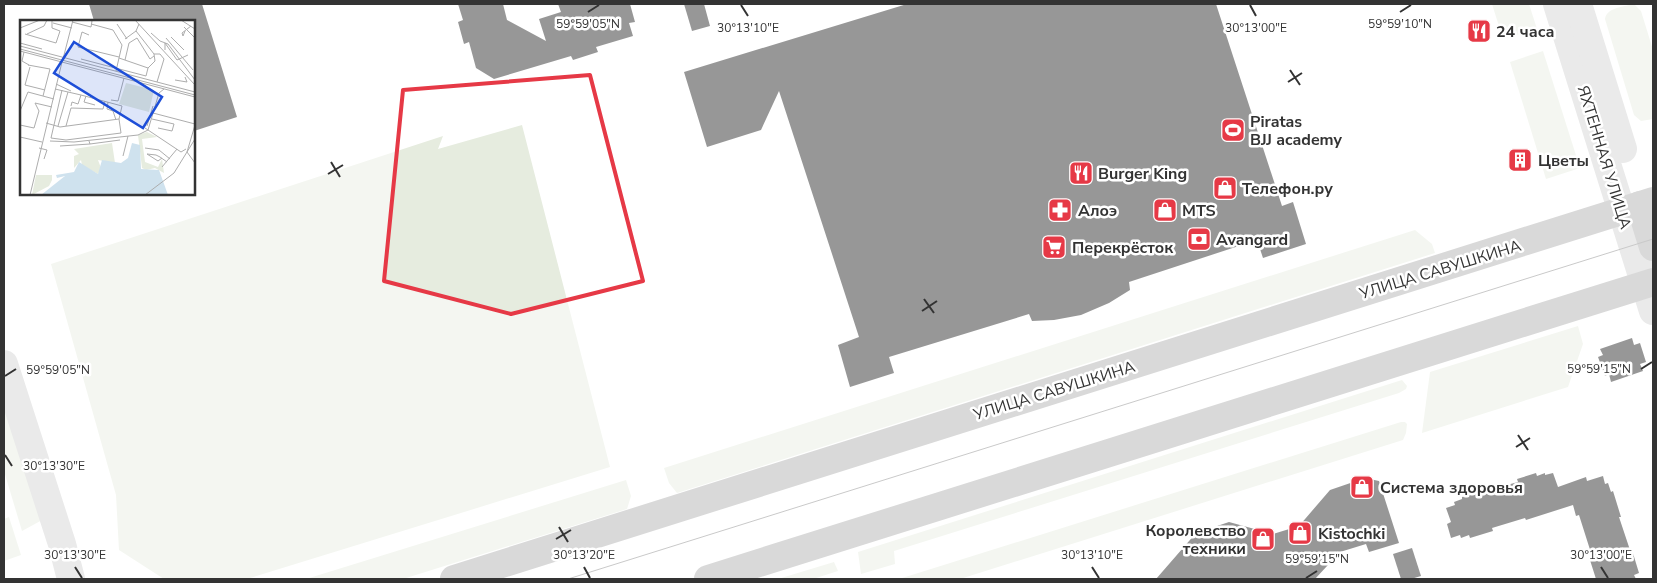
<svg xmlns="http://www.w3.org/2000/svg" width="1657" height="583" viewBox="0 0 1657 583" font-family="'Nunito Sans',sans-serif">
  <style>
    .green { fill: #e6ecdf }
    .building { fill: #1a1a1a }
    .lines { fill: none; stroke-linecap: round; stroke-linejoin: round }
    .minor { stroke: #d0d0d0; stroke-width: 28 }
    .major { stroke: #ababab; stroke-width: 28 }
    .tram { stroke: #888; stroke-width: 1 }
    .marked { fill: none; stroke: #e63946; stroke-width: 4; stroke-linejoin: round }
    .ticks { fill: none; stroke: #333; stroke-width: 2 }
    .labels { text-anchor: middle; stroke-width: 5; stroke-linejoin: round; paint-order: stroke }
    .poi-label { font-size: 16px; font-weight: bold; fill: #333; stroke: #fff; text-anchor: start }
    .street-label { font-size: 16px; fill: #333; stroke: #fff }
    .inset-river { fill: none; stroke: #cfe2ee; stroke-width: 2.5 }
    .inset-road { fill: none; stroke: #adadad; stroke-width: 1 }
    .view { fill: #1d4ed8; fill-opacity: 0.15; stroke: #1d4ed8; stroke-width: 2.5 }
    .inset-edge { fill: none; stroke: #333; stroke-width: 2.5 }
    .ticks-label { font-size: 12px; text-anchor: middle; fill: #333; stroke: #fff; stroke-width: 5; stroke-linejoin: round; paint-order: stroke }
  </style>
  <rect width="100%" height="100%" fill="#fff"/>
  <g class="green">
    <polygon points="1492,4 1529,4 1537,29 1503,39"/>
    <path d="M 1630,5 L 1635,5 L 1641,11 L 1653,50 L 1653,119 L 1641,121 L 1634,115 L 1605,19 C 1607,8 1621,7 1630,5 Z"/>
    <polygon points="1543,51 1580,168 1546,179 1510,62"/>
    <polygon points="522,125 610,467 247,579 164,579 119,550 116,495 51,264 443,136 438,149"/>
    <polygon points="1415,230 1432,244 1435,253 677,493 669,483 664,468"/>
    <polygon points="1578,326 1583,344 1568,387 1422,433 1430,372"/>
    <polygon points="1402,380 1407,386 1406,389 1399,393 894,551 895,564 861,574 858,552"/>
    <polygon points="4,391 44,519 22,531 4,471"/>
    <polygon points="1401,422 1405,422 1407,424 1406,433 1403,440 960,579 899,579"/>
    <polygon points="626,480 631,496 627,509 403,579 306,579"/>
    <polygon points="9,517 21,555 4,561 4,519"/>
    <polygon points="834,562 838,571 813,579 778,579"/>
  </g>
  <g class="building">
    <polygon points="89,4 202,4 237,117 194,131 194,21 94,21"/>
    <polygon points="458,4 503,4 507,20 546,41 539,19 561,12 558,4 630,4 635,22 629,23 633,36 596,47 598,52 573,60 571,56 494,79 476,68 469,42 464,44 458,22 463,20"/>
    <polygon points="684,4 704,4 710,26 692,31"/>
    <polygon points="907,4 1216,4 1282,206 1293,202 1306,244 1263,258 1257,240 1129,282 1130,290 1109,303 1081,315 1054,320 1032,321 1029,314 889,357 894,373 850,387 838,345 859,337 779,91 761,130 707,147 684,72"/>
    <polygon points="1525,150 1530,167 1516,171 1511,154"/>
    <polygon points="1632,338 1634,345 1640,343 1646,362 1640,364 1643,371 1611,382 1609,374 1605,376 1598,357 1603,355 1600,349"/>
    <polygon points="1536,473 1537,476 1545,473 1545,475 1553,473 1558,487 1586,477 1587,481 1603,476 1605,484 1608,483 1611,492 1613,491 1621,517 1619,517 1630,550 1632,550 1639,573 1634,575 1636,579 1596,579 1589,557 1592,556 1579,515 1576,516 1573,505 1526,520 1525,518 1492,528 1493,531 1470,538 1469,535 1461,538 1460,535 1451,538 1447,524 1451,522 1446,508 1455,505 1454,502 1462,499 1462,497 1518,482 1517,479"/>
    <polygon points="1365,478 1379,481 1399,543 1369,552 1366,544 1340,552 1315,579 1156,579 1196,533 1229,522 1273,534 1299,526 1330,490"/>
    <polygon points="1412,548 1421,576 1411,579 1401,579 1393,554"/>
  </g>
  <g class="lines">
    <g class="minor">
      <polyline points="1557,4 1653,311"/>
      <polyline points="1578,4 1623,149"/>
      <polyline points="4,364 62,544 71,579"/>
    </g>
    <g class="major">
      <polyline points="1640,205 1653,247"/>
      <polyline points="454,579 1653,201"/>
      <polyline points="708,579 1653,282"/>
    </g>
    <polyline class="tram" points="568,579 1653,239"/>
  </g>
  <path d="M0 0H1657V583H0ZM 590,75 L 643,281 L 511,314 L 384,281 L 403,90 Z" fill="#fff" fill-opacity=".55" fill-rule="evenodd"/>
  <path class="marked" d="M 590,75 L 643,281 L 511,314 L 384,281 L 403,90 Z"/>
  <path class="ticks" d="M 741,5 L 748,16M 1250,5 L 1256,16M 588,12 L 599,5M 1400,12 L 1411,5M 1290,70 L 1300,85M 1288,82 L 1302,73M 331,162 L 340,177M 328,174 L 343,165M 924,299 L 934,313M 922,311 L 937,301M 1641,369 L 1652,362M 5,376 L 16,369M 1518,435 L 1528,450M 1516,447 L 1530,438M 5,455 L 12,466M 559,527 L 568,542M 556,539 L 571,530M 75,567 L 82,578M 584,567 L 590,578M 1092,567 L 1099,578M 1601,567 L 1608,578M 1306,578 L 1317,571"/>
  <defs>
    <g id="restaurant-square" transform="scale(1.25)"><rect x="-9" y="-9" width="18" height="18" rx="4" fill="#e63946" stroke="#fff"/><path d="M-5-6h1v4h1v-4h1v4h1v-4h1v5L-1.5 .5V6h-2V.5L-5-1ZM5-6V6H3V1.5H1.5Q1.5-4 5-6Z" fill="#fff"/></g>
    <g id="stadium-square" transform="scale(1.25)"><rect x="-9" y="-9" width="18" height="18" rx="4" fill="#e63946" stroke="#fff"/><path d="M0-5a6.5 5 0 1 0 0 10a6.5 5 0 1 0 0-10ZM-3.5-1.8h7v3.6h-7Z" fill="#fff"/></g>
    <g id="building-square" transform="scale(1.25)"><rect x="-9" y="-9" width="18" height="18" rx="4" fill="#e63946" stroke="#fff"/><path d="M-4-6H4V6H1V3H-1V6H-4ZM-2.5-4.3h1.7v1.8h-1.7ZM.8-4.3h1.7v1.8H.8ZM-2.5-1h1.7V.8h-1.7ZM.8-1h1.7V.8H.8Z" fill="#fff"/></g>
    <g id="shop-square" transform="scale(1.25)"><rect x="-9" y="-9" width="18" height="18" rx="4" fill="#e63946" stroke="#fff"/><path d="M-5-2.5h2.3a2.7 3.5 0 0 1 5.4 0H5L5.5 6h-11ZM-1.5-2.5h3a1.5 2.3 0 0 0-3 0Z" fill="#fff"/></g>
    <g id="pharmacy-square" transform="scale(1.25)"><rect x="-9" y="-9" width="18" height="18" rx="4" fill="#e63946" stroke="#fff"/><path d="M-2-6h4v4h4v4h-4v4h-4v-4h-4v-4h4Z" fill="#fff"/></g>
    <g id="bank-square" transform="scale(1.25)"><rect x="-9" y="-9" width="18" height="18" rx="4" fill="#e63946" stroke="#fff"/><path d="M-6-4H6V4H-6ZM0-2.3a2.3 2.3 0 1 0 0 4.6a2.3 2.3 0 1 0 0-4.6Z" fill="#fff"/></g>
    <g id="supermarket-square" transform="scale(1.25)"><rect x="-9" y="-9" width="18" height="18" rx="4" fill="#e63946" stroke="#fff"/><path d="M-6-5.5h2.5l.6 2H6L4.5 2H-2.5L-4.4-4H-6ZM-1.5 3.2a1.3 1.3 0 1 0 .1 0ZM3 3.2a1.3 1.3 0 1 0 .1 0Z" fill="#fff"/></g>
  </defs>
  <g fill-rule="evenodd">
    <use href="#restaurant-square" x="1479" y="31"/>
    <use href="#stadium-square" x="1233" y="130"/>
    <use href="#building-square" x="1520" y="160"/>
    <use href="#restaurant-square" x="1081" y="173"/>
    <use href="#shop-square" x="1225" y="188"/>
    <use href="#pharmacy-square" x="1060" y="210"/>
    <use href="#shop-square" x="1165" y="210"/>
    <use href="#bank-square" x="1199" y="239"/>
    <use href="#supermarket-square" x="1054" y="247"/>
    <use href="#shop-square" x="1362" y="487"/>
    <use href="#shop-square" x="1300" y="533"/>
    <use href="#shop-square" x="1263" y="539"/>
  </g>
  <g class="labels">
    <g class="poi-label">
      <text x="1496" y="37">24 часа</text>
      <text x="1250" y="127">Piratas<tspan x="1250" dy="18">BJJ academy</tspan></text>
      <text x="1538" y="166">Цветы</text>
      <text x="1098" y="179">Burger King</text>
      <text x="1242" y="194">Телефон.ру</text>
      <text x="1078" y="216">Алоэ</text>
      <text x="1182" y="216">MTS</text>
      <text x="1216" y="245">Avangard</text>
      <text x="1072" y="253">Перекрёсток</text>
      <text x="1380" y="493">Cистема здоровья</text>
      <text x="1246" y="536" text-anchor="end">Королевство<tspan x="1246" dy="18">техники</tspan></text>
      <text x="1318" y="539">Kistochki</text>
    </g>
    <g class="street-label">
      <text transform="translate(1605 157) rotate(73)" y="6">ЯХТЕННАЯ УЛИЦА</text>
      <text transform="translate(1440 269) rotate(-17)" y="6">УЛИЦА САВУШКИНА</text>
      <text transform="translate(1054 390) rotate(-17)" y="6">УЛИЦА САВУШКИНА</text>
    </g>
  </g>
  <g transform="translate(20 20)">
    <rect width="175" height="175" fill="#fff"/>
    <path d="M 106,63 L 134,70 L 129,92 L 99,84 ZM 127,112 L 137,117 L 122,119 L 125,142 L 138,147 L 142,139 L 144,153 L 135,148 L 126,150 L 122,148 L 118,115 ZM 92,123 L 95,143 L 78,140 L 81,148 L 78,154 L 62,145 L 61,140 L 54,148 L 54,136 L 59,134 L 54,129 ZM 16,155 L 32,155 L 32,160 L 29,166 L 12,175 Z" fill="#e6ecdf"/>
    <path d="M 112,123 L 120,125 L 121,149 L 139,150 L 148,175 L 21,175 L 45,156 L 37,158 L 36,155 L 54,152 L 59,142 L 78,154 L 82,140 L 101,143 L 108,138 Z" fill="#cfe2ee"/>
    <path class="inset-river" d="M 38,167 L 53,175"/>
    <path class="inset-road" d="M 115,0 L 175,65M 161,0 L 175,9M 52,2 L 71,7 L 72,1 L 69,0M 33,3 L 52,8M 71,4 L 93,10 L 102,25 L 96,51M 97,4 L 107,19M 164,7 L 175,18M 0,8 L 20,0M 116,11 L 134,34 L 135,41 L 128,48 L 126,56M 165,11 L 163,16 L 162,13 L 171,6M 131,13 L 140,21 L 148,24 L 175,60M 5,14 L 36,23 L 40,11 L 32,8 L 32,0M 7,14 L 24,6 L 27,0M 69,15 L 62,12 L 58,27 L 99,37M 146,18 L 173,50M 105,19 L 116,11 L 119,4M 154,20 L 151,17 L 164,30M 0,23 L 22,29M 0,26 L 175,72M 0,29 L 175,75M 145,30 L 145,23 L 157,40 L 168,35M 0,31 L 175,77M 4,32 L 2,41 L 9,45M 134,34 L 140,34 L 144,39 L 137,62M 99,38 L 128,48M 43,39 L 53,0M 61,39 L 126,56M 105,40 L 109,23 L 117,18 L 130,39 L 134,36M 8,45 L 30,49 L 23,76M 10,47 L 5,65 L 25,70M 155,60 L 167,62 L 165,57M 36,64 L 51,71M 35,69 L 61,75 L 102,86 L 99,99 L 101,113 L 46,120 L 31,118 L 42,70M 66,76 L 64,82 L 75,85M 91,80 L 98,81 L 104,58M 88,82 L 87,89 L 93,91 L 96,100M 51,86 L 52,82 L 58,84 L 61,75M 0,91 L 8,72 L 34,79M 133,93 L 175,104M 132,99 L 154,104 L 152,111 L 138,108M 26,103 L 40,107 L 99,99M 0,105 L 14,108 L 19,91 L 15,83 L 32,87M 175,105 L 167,132 L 175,143M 38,106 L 48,72M 46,106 L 51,88 L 83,89 L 85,81M 127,106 L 133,86M 125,108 L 161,132 L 166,129M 128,110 L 139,73 L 144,69M 0,117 L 22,122M 30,121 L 54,122 L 118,115 L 128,110M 69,121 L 70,124 L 100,120M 40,126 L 70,124M 19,128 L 27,130 L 24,139M 125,128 L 139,130 L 150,139M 103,136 L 108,116M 142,138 L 138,141 L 127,134 L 136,135 L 140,137 L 147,142M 142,147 L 157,129M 10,175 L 42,42M 125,175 L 154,153 L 175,119"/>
    <path class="view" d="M 54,22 L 142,77 L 123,108 L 34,53 Z"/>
    <rect width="175" height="175" class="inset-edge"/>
  </g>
  <g class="ticks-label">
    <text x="588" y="28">59°59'05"N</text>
    <text x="1400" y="28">59°59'10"N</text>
    <text x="748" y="32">30°13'10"E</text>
    <text x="1256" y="32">30°13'00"E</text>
    <text x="1599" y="373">59°59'15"N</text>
    <text x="58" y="374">59°59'05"N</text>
    <text x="54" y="470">30°13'30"E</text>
    <text x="75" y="559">30°13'30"E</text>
    <text x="584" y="559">30°13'20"E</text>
    <text x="1092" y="559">30°13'10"E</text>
    <text x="1601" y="559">30°13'00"E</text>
    <text x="1317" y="563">59°59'15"N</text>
  </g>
  <rect width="1657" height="583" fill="none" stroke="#333333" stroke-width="10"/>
</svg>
